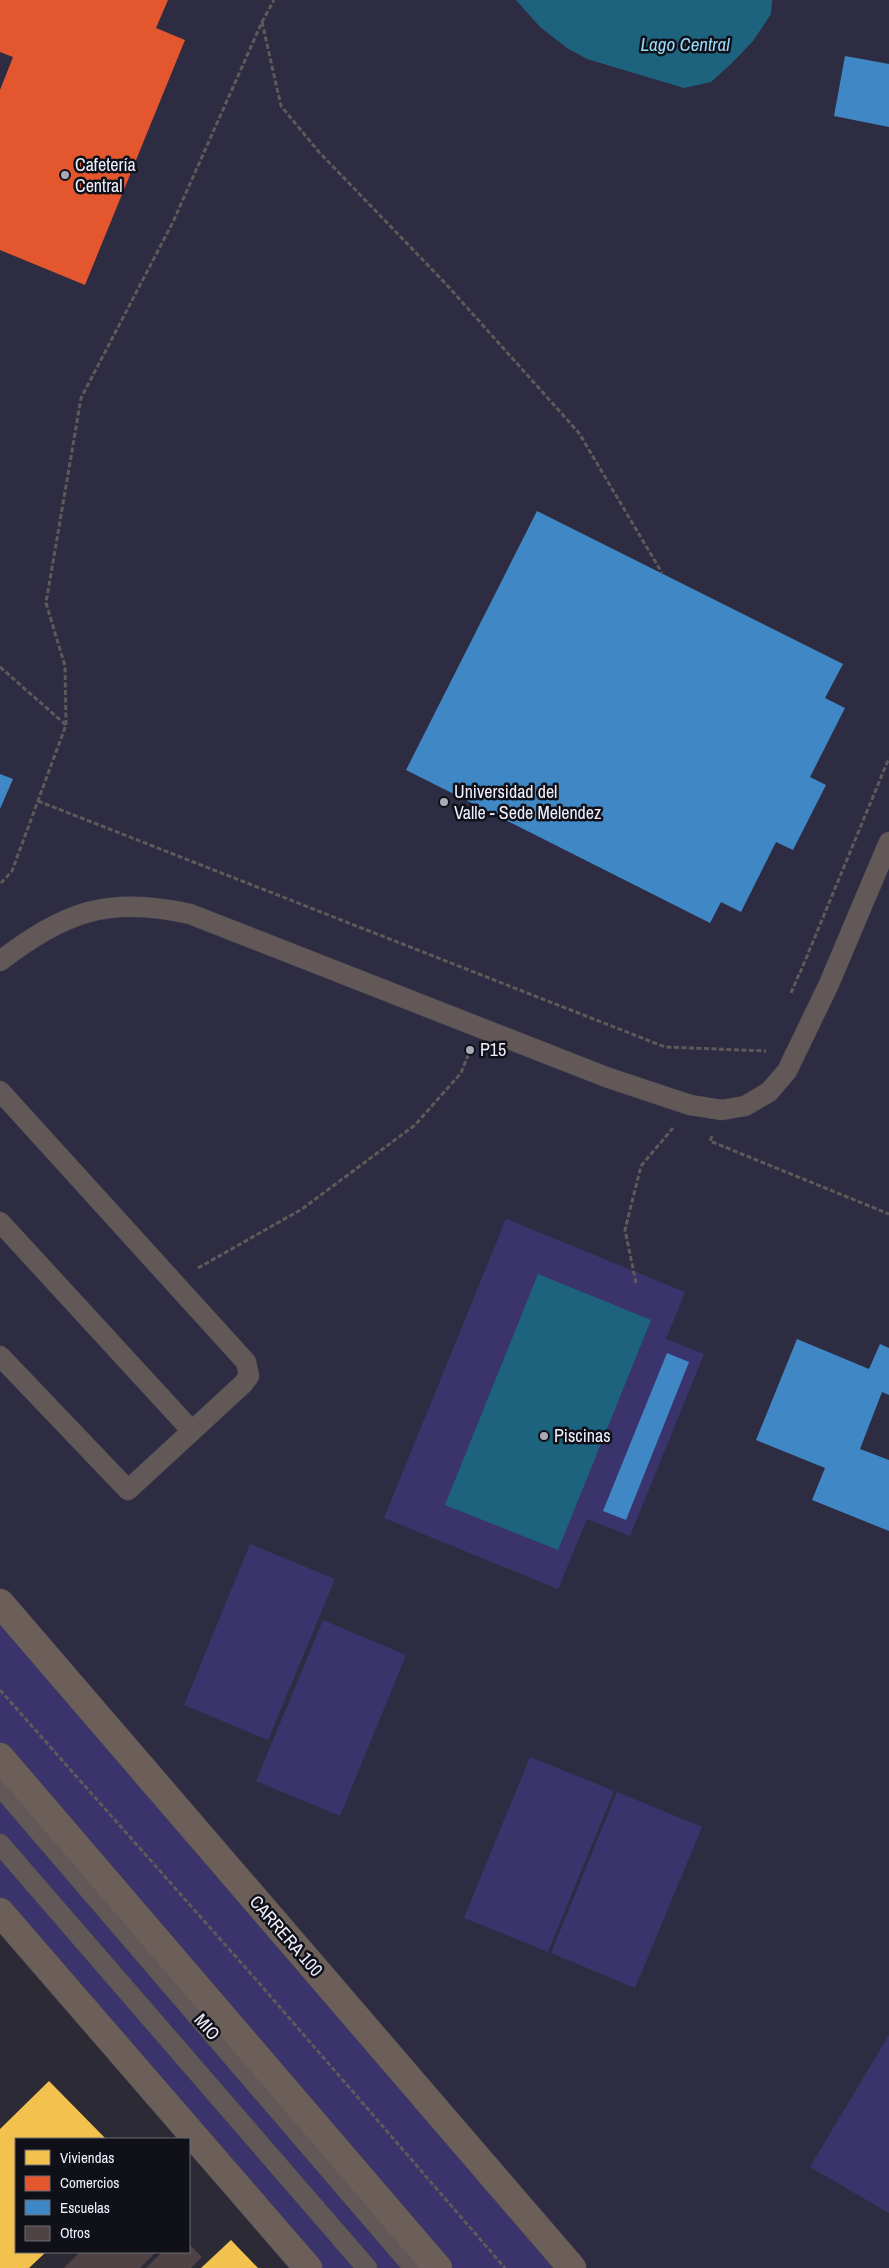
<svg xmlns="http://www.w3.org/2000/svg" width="889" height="2268" viewBox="0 0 889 2268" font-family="'Archivo Narrow',sans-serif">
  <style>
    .built { fill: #2e2c43 }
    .green { fill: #3b346c }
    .water { fill: #1d637e }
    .homes { fill: #f2c14e }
    .shops { fill: #e4572e }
    .schools { fill: #3f88c5 }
    .building { fill: #504346 }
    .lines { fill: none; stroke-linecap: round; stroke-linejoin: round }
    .lane-casing { stroke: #474750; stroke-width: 21 }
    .primary-casing { stroke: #474750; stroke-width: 29 }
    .path { stroke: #5f595a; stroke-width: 3; stroke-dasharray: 5 2.5; stroke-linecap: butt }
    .lane { stroke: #615857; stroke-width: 20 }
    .primary { stroke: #6c5f5a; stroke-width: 28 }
    .poi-dot { fill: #ababb7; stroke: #101019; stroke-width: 2 }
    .labels { text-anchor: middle; stroke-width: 5; stroke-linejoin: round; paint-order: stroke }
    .poi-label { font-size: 18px; fill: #f0f0fd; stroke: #101019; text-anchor: start }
    .street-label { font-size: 18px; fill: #f0f0fd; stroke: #101019 }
    .water-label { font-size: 19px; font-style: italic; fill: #96dbfa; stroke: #101019 }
  </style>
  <rect width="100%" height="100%" fill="#2b2a35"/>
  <polygon class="built" points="0,0 889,0 889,2268 572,2268 0,1603"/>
  <g class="green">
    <polygon points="506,1219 685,1292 666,1339 704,1354 630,1536 587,1519 558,1589 384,1518"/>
    <polygon points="250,1544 335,1579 268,1740 184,1705"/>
    <polygon points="0,1603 572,2268 308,2268 0,1912"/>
    <polygon points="323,1620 406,1655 340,1816 256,1781"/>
    <polygon points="530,1757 614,1791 548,1952 464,1918"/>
    <polygon points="617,1792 702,1827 635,1988 551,1953"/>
    <polygon points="889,2035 889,2213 810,2167"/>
  </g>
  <g class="water">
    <polygon points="516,0 772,0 771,14 753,41 731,64 711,82 684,88 587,59 567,48 540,27"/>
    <polygon points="538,1274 651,1320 558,1550 445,1505"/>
  </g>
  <g class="homes">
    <polygon points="49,2081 106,2139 16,2139 16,2252 46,2252 29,2268 0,2268 0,2129"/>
    <polygon points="231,2240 258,2268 201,2268"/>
  </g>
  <polygon class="shops" points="0,0 168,0 156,28 185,40 85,285 0,250 0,90 13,57 0,52"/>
  <g class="schools">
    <polygon points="845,56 889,64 889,127 834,116"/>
    <polygon points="537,511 843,664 825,698 845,708 810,777 826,785 793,850 776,842 741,912 721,902 710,923 406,770"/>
    <polygon points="0,774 13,779 0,809"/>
    <polygon points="797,1339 869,1369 880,1344 889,1348 889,1395 882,1392 860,1449 889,1460 889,1531 812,1500 825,1468 756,1440"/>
    <polygon points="667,1353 689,1362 626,1520 603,1511"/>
  </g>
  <g class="building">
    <polygon points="189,2244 202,2257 191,2268 146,2268 162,2252 189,2252"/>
    <polygon points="80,2252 156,2252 140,2268 64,2268"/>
  </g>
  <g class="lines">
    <g class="lane-casing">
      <g id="lane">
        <path d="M 0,961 C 65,912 108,895 190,914 L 606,1077 L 690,1105 L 722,1110 L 745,1106 L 769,1092 L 787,1071 L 829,984 L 889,842"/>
        <polyline points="0,1091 246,1362 249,1376 243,1384 192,1431"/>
        <polyline points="0,1222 192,1431 128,1490 0,1356"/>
        <polyline points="0,1786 414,2268"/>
        <polyline points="0,1844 367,2268"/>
      </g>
    </g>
    <g class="primary-casing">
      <g id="primary">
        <polyline points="0,1603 572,2268"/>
        <polyline points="0,1757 438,2268"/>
        <polyline points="0,1912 308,2268"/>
      </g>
    </g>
    <g class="path">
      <polyline points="262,22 281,106 319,152 446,284 579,433 662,573"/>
      <polyline points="0,667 66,725 12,871 0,884"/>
      <polyline points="66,725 65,666 46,603 81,398 173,222 262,22 274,0"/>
      <polyline points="38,801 665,1047 766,1051"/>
      <polyline points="800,973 889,758"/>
      <polyline points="791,993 800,972"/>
      <polyline points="712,1136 710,1141 889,1214"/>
      <polyline points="198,1268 302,1209 415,1125 461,1073 469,1053"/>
      <polyline points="636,1283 625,1230 641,1166 673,1128"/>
      <polyline points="0,1690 259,1983 505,2268"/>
    </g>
    <use href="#lane" class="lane"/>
    <use href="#primary" class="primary"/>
  </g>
  <g class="poi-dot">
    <circle cx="65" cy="175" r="5"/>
    <circle cx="444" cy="802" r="5"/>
    <circle cx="470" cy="1050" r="5"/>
    <circle cx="544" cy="1436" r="5"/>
  </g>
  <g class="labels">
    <g class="poi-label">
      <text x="75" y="171">Cafetería<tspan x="75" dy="21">Central</tspan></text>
      <text x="454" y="798">Universidad del<tspan x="454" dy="21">Valle - Sede Melendez</tspan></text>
      <text x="480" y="1056">P15</text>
      <text x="554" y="1442">Piscinas</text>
    </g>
    <g class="street-label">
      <text transform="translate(286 1936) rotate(49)" y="6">CARRERA 100</text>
      <text transform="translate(207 2027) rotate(49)" y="6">MIO</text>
    </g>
    <g class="water-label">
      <text x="685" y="51">Lago Central</text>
    </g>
  </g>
  <rect x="15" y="2138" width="175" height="115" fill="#101019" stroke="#6a6a74"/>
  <rect x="25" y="2150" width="25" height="15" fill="#f2c14e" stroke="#6a6a74"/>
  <text x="60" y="2163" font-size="15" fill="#f0f0fd">Viviendas</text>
  <rect x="25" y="2176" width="25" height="15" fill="#e4572e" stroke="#6a6a74"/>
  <text x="60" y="2188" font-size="15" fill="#f0f0fd">Comercios</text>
  <rect x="25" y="2200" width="25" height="15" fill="#3f88c5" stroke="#6a6a74"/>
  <text x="60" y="2213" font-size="15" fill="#f0f0fd">Escuelas</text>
  <rect x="25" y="2226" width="25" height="15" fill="#504346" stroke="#6a6a74"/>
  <text x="60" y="2238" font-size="15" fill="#f0f0fd">Otros</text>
</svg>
